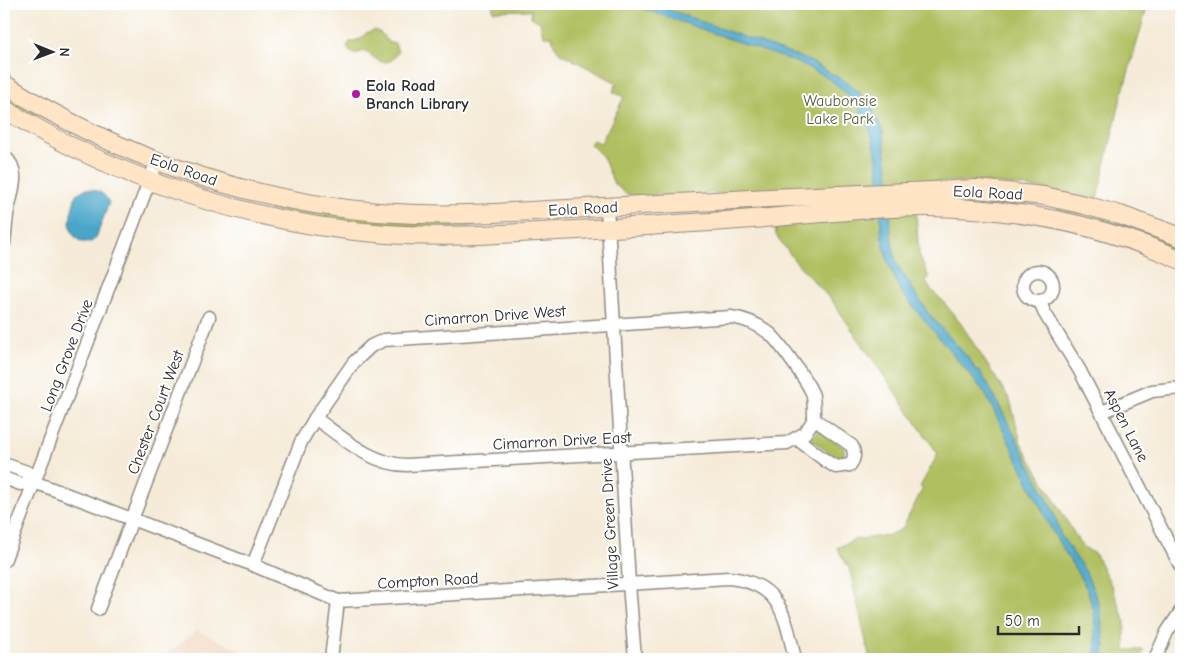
<svg xmlns="http://www.w3.org/2000/svg" width="1185" height="663" viewBox="0 0 1185 663" font-family="'Comic Neue',sans-serif">
  <style>
    .built { fill: #f1d5bd }
    .green { fill: #b0bf61; stroke: #6e7546 }
    .water { fill: #4aa6c9; stroke: #3a687a }
    .lines { fill: none; stroke-linecap: round; stroke-linejoin: round }
    .minor-casing { stroke: #908b82; stroke-width: 15 }
    .secondary-casing { stroke: #908b82; stroke-width: 20 }
    .minor { stroke: #fff; stroke-width: 12 }
    .secondary { stroke: #ffe4c6; stroke-width: 18 }
    .poi-dot { fill: #b5179e; stroke: #fff; stroke-width: 2 }
    .labels { text-anchor: middle; stroke-width: 4; stroke-linejoin: round; paint-order: stroke }
    .poi-label { font-size: 16px; font-weight: bold; fill: #2b2b2b; stroke: #fff; text-anchor: start }
    .park-label { font-size: 16px; fill: #5a5f3e; stroke: #fff }
    .street-label { font-size: 16px; fill: #2b2b2b; stroke: #fff }
  </style>
  <rect width="100%" height="100%" fill="#fff"/>
  <filter id="ink" filterUnits="userSpaceOnUse"><feTurbulence type="fractalNoise" baseFrequency=".02" numOctaves="2"/><feDisplacementMap in="SourceGraphic" scale="10" xChannelSelector="R" yChannelSelector="G"/><feConvolveMatrix kernelMatrix="1 2 1 2 8 2 1 2 1" color-interpolation-filters="sRGB"/></filter>
  <filter id="wash" filterUnits="userSpaceOnUse"><feTurbulence type="fractalNoise" baseFrequency=".0096" numOctaves="4" result="noise"/><feDisplacementMap in="SourceGraphic" scale="20" xChannelSelector="R" yChannelSelector="G"/><feGaussianBlur stdDeviation="1.12" result="paint"/><feColorMatrix in="noise" values="0 0 0 0 0 0 0 0 0 0 0 0 0 0 0 0 0 1.4 0 .05"/><feComposite in="paint" operator="in"/></filter>
  <g filter="url(#wash)">
    <rect width="100%" height="100%" fill="#f5ebd8"/>
    <polygon class="built" points="197,630 258,659 161,659"/>
    <g class="green">
      <path d="M 493,4 L 1148,4 L 1121,98 L 1097,199 C 1041,187 972,178 915,183 L 980,197 L 979,202 L 915,201 L 919,254 L 929,278 L 926,281 L 930,289 L 942,300 L 961,324 L 1010,400 L 1021,443 L 1081,545 L 1096,555 L 1112,587 L 1125,622 L 1125,650 L 1144,650 L 1139,659 L 870,659 L 849,568 L 837,548 L 853,540 L 889,535 L 902,529 L 923,488 L 920,487 L 938,454 L 833,302 L 795,261 L 776,235 L 774,211 L 710,216 L 710,213 L 738,208 L 722,193 L 635,196 L 625,193 L 614,184 L 603,157 L 590,144 L 593,140 L 601,143 L 624,97 L 613,92 L 617,83 L 560,53 L 554,45 L 552,36 L 543,36 L 540,22 L 531,17 L 531,10 L 493,11 Z"/>
      <path d="M 374,30 L 381,33 L 389,43 L 395,43 L 398,52 L 392,60 C 379,66 375,57 365,51 L 354,54 L 349,51 L 347,46 L 350,42 L 361,39 L 366,33 Z"/>
      <polygon points="4,93 39,113 38,116 4,102"/>
      <polygon points="1058,206 1075,209 1181,244 1181,253 1057,214"/>
      <path d="M 270,207 L 497,220 L 497,223 C 422,237 343,222 269,210 Z"/>
      <polygon points="818,430 820,430 844,448 844,454 842,457 836,458 813,441 812,438"/>
    </g>
    <g class="water">
      <path d="M 630,4 L 654,4 L 810,61 L 848,83 L 862,95 L 873,110 L 883,131 L 890,183 L 891,234 L 896,263 L 929,314 L 971,361 L 975,369 L 981,373 L 991,390 L 1052,507 L 1061,535 L 1086,572 L 1099,604 L 1105,646 L 1104,659 L 1096,659 L 1094,612 L 1087,589 L 1052,531 L 985,393 L 901,292 C 893,276 885,257 882,238 C 876,182 888,127 838,86 C 827,76 812,70 798,63 Z"/>
      <path d="M 85,189 C 95,189 105,192 109,203 L 96,238 L 91,242 L 81,242 C 63,230 72,212 76,194 Z"/>
    </g>
  </g>
  <g filter="url(#ink)">
    <g class="lines">
      <g class="minor-casing">
        <g id="minor">
          <path d="M 4,156 C 23,171 10,195 7,215 C 6,224 5,234 4,243"/>
          <polyline points="607,206 629,584 635,659"/>
          <circle cx="1038" cy="286" r="15"/>
          <polyline points="1040,301 1044,312 1080,371 1181,567"/>
          <polyline points="1102,412 1152,391 1181,388"/>
          <path d="M 315,418 C 343,438 372,465 407,465 L 787,443 L 805,433 L 814,419"/>
          <path d="M 796,438 L 826,461 L 836,467 L 850,465 C 855,458 855,454 852,446 L 814,419"/>
          <path d="M 4,464 L 27,472 L 34,482 L 253,565 L 338,601 L 729,578 C 781,583 785,616 795,659"/>
          <polyline points="4,478 20,484 34,482"/>
          <polyline points="4,561 157,161"/>
          <path d="M 253,565 L 301,442 L 315,418 L 354,362 L 371,346 L 384,340 L 731,317 C 745,319 758,324 769,333 C 778,340 811,386 813,396 C 814,404 814,412 814,419"/>
          <polyline points="98,609 209,317"/>
          <polyline points="331,659 338,601"/>
          <polyline points="1155,659 1167,632 1181,611"/>
        </g>
      </g>
      <g class="secondary-casing">
        <g id="secondary">
          <path d="M 4,84 C 116,155 245,201 378,212 C 417,215 456,215 495,213 L 769,198 L 977,189 L 1044,196 L 1085,205 L 1120,215 L 1181,237"/>
          <path d="M 4,109 C 120,180 251,224 387,234 C 444,238 500,234 557,231 C 618,228 679,224 739,220 C 802,216 865,207 927,207 C 1014,208 1102,224 1181,260"/>
        </g>
      </g>
      <use href="#minor" class="minor"/>
      <use href="#secondary" class="secondary"/>
    </g>
  </g>
  <circle class="poi-dot" cx="356" cy="94" r="5"/>
  <g class="labels">
    <g class="poi-label">
      <text x="366" y="91">Eola Road<tspan x="366" dy="18">Branch Library</tspan></text>
    </g>
    <g class="park-label">
      <text x="840" y="106">Waubonsie<tspan x="840" dy="18">Lake Park</tspan></text>
    </g>
    <g class="street-label">
      <text transform="translate(184 169) rotate(19)" y="6">Eola Road</text>
      <text transform="translate(988 192) rotate(3)" y="6">Eola Road</text>
      <text transform="translate(583 208) rotate(-3)" y="6">Eola Road</text>
      <text transform="translate(495 315) rotate(-4)" y="6">Cimarron Drive West</text>
      <text transform="translate(66 355) rotate(-69)" y="6">Long Grove Drive</text>
      <text transform="translate(155 412) rotate(-69)" y="6">Chester Court West</text>
      <text transform="translate(1127 425) rotate(63)" y="6">Aspen Lane</text>
      <text transform="translate(562 440) rotate(-3)" y="6">Cimarron Drive East</text>
      <text transform="translate(609 524) rotate(-93)" y="6">Village Green Drive</text>
      <text transform="translate(428 580) rotate(-3)" y="6">Compton Road</text>
    </g>
  </g>
  <rect width="1185" height="663" fill="none" stroke="#fff" stroke-width="20"/>
  <g transform="translate(52 52) rotate(91)" stroke="#ffffff" stroke-width="4" paint-order="stroke">
  <path d="M0-4L9 19L0 12L-9 19Z" fill="#2b2b2b"/>
  <text y="-8" font-size="14" font-weight="bold" text-anchor="middle" fill="#2b2b2b">N</text>
  </g>
  <path d="M998 626v8h81v-8" fill="none" stroke="#2b2b2b" stroke-width="2.5"/>
  <text x="1005" y="626" font-size="15" fill="#2b2b2b" stroke="#ffffff" stroke-width="4" paint-order="stroke">50 m</text>
</svg>
